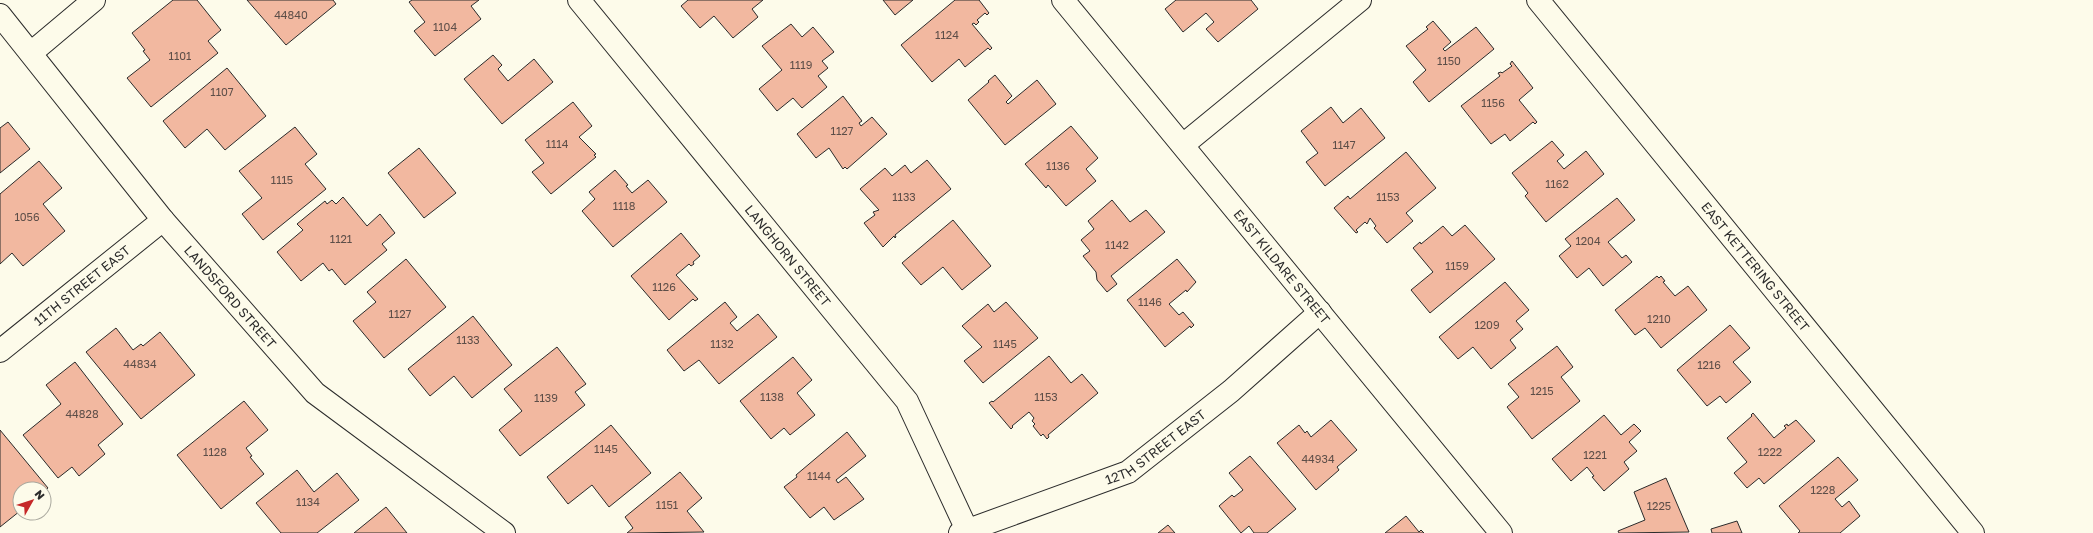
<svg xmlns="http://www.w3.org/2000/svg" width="2093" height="533" viewBox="0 0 2093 533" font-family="'Golos Text',sans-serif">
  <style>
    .building { fill: #f2b8a0; stroke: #2b2b2b }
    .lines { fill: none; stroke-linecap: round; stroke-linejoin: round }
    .street-casing { stroke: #2b2b2b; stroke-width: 24 }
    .street { stroke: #fdfbea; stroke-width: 22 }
    .labels { text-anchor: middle; stroke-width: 3; stroke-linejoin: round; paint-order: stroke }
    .number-label { font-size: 11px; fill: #5d4e48 }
    .street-label { font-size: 13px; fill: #2b2b2b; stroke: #fdfbea }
  </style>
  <rect width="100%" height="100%" fill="#fdfbea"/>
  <g class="building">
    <polygon points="173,0 197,0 221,30 208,41 218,53 151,107 127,78 150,60 143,51 145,50 132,33"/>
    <polygon points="247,0 333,0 336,4 286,45"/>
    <polygon points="412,0 479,0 471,6 481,19 435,56 414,31 425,22 409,2"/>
    <polygon points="688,0 763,0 752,9 758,17 733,38 714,16 700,28 681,6"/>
    <polygon points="883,0 913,0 895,15"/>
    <polygon points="955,0 979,0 989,13 987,15 985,13 977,20 979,22 976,25 974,23 972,24 992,48 990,50 988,48 965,67 959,59 932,82 901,45"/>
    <polygon points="1176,0 1251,0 1258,9 1218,42 1206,29 1214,22 1206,13 1183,32 1165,9"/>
    <polygon points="1433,21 1451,42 1443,49 1445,51 1476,27 1494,49 1429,102 1413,82 1426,70 1406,46 1428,29 1426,27"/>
    <polygon points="791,24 802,37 813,27 834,52 822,61 828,68 818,76 827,87 802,108 793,98 777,111 759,89 782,70 762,46"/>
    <polygon points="493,55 502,65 498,69 508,81 534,59 553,82 502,124 464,79"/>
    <polygon points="1512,61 1533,88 1519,100 1537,122 1535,124 1533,122 1510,141 1505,134 1491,144 1461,106 1500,76 1498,73 1501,72 1502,73 1512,66 1510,64"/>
    <polygon points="227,68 266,116 225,150 207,129 185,148 163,121"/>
    <polygon points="995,75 1012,96 1006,102 1008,104 1037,80 1056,104 1005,145 968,100 989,82 988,81"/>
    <polygon points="843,96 862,121 859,123 861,126 872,117 887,134 847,169 845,167 843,169 829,148 816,158 797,134"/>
    <polygon points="573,102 592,126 579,137 596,154 594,155 596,157 551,194 532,172 544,163 525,140"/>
    <polygon points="1331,107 1343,123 1361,108 1385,138 1325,186 1306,162 1318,153 1301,131"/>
    <polygon points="8,122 30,149 0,173 0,128"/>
    <polygon points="1071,126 1098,158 1086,169 1096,181 1066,206 1048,185 1046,188 1025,164"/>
    <polygon points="295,127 317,154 305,164 326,189 263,240 242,214 262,198 239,171"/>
    <polygon points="1552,141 1564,155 1557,161 1564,169 1586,151 1604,174 1546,222 1525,196 1528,193 1512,173"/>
    <polygon points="419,148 456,193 424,218 388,173"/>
    <polygon points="1406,152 1436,188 1406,213 1413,221 1387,243 1374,228 1376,226 1370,218 1367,224 1365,222 1356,230 1358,232 1356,233 1334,208 1348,196 1350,199"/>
    <polygon points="927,160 951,189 895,235 896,237 895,238 894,236 883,247 864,223 875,215 873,212 879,210 860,189 885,168 892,176 905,165 911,173"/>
    <polygon points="39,161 62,188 43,204 65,231 23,266 12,253 0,264 0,194"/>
    <polygon points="615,170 628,185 626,186 632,193 648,180 667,202 613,247 582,211 595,199 589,192"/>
    <polygon points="343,197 367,226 380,214 395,233 382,244 387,250 345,285 332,269 329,271 323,263 301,281 277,252 303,230 297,224 325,201 327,204 332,200 336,204"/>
    <polygon points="1617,198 1635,220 1608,242 1622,258 1626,255 1632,262 1603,286 1589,268 1577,278 1559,256 1571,246 1565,239"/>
    <polygon points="1112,200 1130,222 1146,210 1165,232 1111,276 1117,284 1107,292 1097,280 1096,272 1083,256 1090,251 1081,240 1094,229 1088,221"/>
    <polygon points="953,220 991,266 962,290 943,267 921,285 902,263"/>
    <polygon points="1465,225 1495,259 1430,313 1411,290 1433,272 1413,248 1420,242 1421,244 1443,226 1452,236"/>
    <polygon points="681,233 700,256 693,262 694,264 691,266 689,264 676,275 698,299 695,301 693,299 669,320 631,276"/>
    <polygon points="406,259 446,307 384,358 353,321 376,302 367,292"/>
    <polygon points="1177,259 1196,282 1187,292 1186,290 1169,304 1179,315 1183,312 1194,325 1191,328 1190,326 1165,347 1127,300"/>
    <polygon points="1657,276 1659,278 1661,276 1665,281 1663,282 1675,296 1688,286 1707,310 1661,348 1645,328 1635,335 1615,310"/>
    <polygon points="1505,282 1529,310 1516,321 1523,329 1510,340 1516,348 1491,369 1473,347 1458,359 1439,337"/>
    <polygon points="725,302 737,317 730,323 737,331 758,314 777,337 719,384 699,360 684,371 667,350"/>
    <polygon points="1006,302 1038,338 983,383 964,361 982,347 962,326 988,304 994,312"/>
    <polygon points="473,316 512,365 472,398 454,376 430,396 408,369"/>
    <polygon points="1730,325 1750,348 1733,362 1751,382 1726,403 1720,396 1707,406 1677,370"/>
    <polygon points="116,328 133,350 141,344 143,346 160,332 195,375 141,419 86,352"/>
    <polygon points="1557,346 1573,367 1561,377 1580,401 1532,439 1507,407 1519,397 1508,384"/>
    <polygon points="557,347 586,384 575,392 585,405 520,456 499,430 522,411 504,389"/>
    <polygon points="1049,356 1071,383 1082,374 1098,393 1048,435 1049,437 1047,439 1043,434 1041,436 1033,426 1035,424 1032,421 1034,418 1029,412 1012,426 1013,427 1011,429 989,403 992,401 993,402"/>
    <polygon points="793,357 812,380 797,393 815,415 790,435 784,428 771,439 740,401"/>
    <polygon points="75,362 123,424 98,445 105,454 79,476 72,467 58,478 23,435 61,404 46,385"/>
    <polygon points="244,401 268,430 246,448 252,456 250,457 264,474 221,509 177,455"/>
    <polygon points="1753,413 1774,438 1786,428 1784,426 1787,424 1788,426 1796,420 1815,441 1764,484 1759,478 1747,488 1734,473 1747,462 1727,438 1752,416 1751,415"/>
    <polygon points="1604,415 1621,435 1634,424 1641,431 1629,442 1637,451 1624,462 1629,469 1604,491 1592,477 1594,476 1587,467 1571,481 1552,459"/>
    <polygon points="1331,420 1357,450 1337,467 1339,470 1316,490 1277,443 1299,425 1305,433 1307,431 1311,437"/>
    <polygon points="611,425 651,473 609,507 592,485 568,504 547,477"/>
    <polygon points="0,430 48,488 44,491 44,489 20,489 20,511 0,527"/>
    <polygon points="847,432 866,456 836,480 838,483 846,477 864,499 834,520 824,507 810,518 784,487 797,477 796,475"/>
    <polygon points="1250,456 1296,509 1267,533 1254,533 1249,526 1241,533 1219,506 1232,495 1234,497 1243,490 1229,473"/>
    <polygon points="1838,457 1858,480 1835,499 1842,507 1849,501 1860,516 1840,533 1798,533 1800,531 1779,506"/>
    <polygon points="297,470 314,492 337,473 359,500 317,533 281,533 256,503"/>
    <polygon points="680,472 702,498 687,511 704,532 627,533 633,528 625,517"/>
    <polygon points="1666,478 1689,532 1619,533 1618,531 1645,520 1634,492"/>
    <polygon points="386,507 407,533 354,533"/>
    <polygon points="1406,516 1419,532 1421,530 1424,533 1385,533"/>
    <polygon points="1737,521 1742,533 1712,533 1711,529"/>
    <polygon points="1168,525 1175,533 1158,533"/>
  </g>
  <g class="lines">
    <g class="street-casing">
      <g id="street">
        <path id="s1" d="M 579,0 L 907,401 L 967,530"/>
        <path id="s2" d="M 1063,0 L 1501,533"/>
        <path id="s3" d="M 1538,0 L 1973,533"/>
        <path id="s4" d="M 0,15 L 163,220 L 315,393 L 504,533"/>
        <polyline points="31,53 94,0"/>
        <polyline points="1183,145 1360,0"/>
        <path id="s5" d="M 0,351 L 163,220"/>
        <path id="s6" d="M 960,533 L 1128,472 L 1231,391 L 1320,312"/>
      </g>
    </g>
    <use href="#street" class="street"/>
  </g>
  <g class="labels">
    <g class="number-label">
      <text x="291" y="19">44840</text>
      <text x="445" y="31">1104</text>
      <text x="947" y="39">1124</text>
      <text x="180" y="60">1101</text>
      <text x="1449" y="65">1150</text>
      <text x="801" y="69">1119</text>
      <text x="222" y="96">1107</text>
      <text x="1493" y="107">1156</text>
      <text x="842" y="135">1127</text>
      <text x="557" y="148">1114</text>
      <text x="1344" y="149">1147</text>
      <text x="1058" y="170">1136</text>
      <text x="282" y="184">1115</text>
      <text x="1557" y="188">1162</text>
      <text x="904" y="201">1133</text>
      <text x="1388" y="201">1153</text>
      <text x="624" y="210">1118</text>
      <text x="27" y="221">1056</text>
      <text x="341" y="243">1121</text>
      <text x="1588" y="245">1204</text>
      <text x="1117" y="249">1142</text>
      <text x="1457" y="270">1159</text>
      <text x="664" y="291">1126</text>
      <text x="1150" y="306">1146</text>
      <text x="400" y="318">1127</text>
      <text x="1659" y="323">1210</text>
      <text x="1487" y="329">1209</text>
      <text x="468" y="344">1133</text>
      <text x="722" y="348">1132</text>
      <text x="1005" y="348">1145</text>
      <text x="140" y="368">44834</text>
      <text x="1709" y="369">1216</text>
      <text x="1542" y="395">1215</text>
      <text x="772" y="401">1138</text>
      <text x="1046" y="401">1153</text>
      <text x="546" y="402">1139</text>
      <text x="82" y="418">44828</text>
      <text x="606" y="453">1145</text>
      <text x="215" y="456">1128</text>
      <text x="1770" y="456">1222</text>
      <text x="1595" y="459">1221</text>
      <text x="1318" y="463">44934</text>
      <text x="819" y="480">1144</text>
      <text x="1823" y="494">1228</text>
      <text x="308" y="506">1134</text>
      <text x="667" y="509">1151</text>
      <text x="1659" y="510">1225</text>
    </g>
    <g class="street-label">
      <text dy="5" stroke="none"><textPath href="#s1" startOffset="330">LANGHORN STREET</textPath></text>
      <text dy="5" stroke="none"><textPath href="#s2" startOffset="345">EAST KILDARE STREET</textPath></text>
      <text dy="5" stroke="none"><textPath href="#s3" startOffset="344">EAST KETTERING STREET</textPath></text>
      <text dy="5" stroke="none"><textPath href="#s5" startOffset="105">11TH STREET EAST</textPath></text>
      <text dy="5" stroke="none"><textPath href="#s4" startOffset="364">LANDSFORD STREET</textPath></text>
      <text dy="5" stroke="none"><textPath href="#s6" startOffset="215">12TH STREET EAST</textPath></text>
    </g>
  </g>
  <g transform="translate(32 501) rotate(51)"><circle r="19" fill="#fdfbea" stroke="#a9a89e"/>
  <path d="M0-3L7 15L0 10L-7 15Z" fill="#c62828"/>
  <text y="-6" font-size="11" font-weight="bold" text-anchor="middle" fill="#2b2b2b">N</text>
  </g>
</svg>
